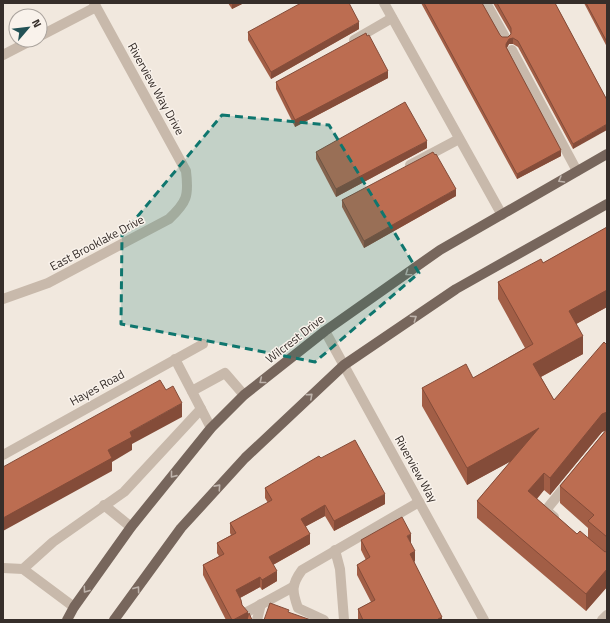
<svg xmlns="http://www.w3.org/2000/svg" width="610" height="623" viewBox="0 0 610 623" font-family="'Titillium Web',sans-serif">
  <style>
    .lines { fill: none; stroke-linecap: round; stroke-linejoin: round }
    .minor { stroke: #c8b9ab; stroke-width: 10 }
    .major { stroke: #77665c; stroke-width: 10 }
    .wall { fill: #a25e46; fill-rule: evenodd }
    .shaded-wall { fill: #844c39 }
    .building { fill: #bc6d51; stroke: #844c39 }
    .oneway { stroke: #beb3ab }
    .marked { fill: #0f766e; fill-opacity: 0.2; stroke: #0f766e; stroke-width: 3; stroke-dasharray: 8 5; stroke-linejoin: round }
    .labels { text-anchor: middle; stroke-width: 3; stroke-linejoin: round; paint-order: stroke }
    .street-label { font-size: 12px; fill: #362e2a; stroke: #f9f2eb }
  </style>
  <rect width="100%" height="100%" fill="#f1e8de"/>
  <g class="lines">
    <g class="minor">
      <polyline points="384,3 502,215"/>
      <polyline points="486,3 505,37"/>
      <polyline points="40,36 96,7"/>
      <polyline points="354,40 392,18"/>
      <polyline points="512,50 577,171"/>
      <polyline points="3,55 32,40"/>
      <polyline points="410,165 459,139"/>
      <path d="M 3,299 L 48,283 L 169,219 C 187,202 189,196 186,171 L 94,3"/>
      <polyline points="325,331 484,620"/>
      <polyline points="175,359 211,428"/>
      <polyline points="192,391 225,373 244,395"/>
      <polyline points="3,455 203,344"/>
      <polyline points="104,505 131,527"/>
      <polyline points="554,517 546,510 568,483"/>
      <polyline points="335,550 340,569 344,620"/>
      <polyline points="3,568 23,569 74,607"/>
      <polyline points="23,569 53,542 124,492 201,409"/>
      <polyline points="247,612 293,587"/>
      <polyline points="257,620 261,604"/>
      <path d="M 324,620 L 298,608 C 292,591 291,585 302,570 L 419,502"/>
      <polyline points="602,620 607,615"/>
    </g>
    <g class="major">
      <polyline points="67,620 74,607 131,527 211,428 244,395 325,331 440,250 607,154"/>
      <polyline points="114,620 181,528 245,458 344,365 456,289 607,204"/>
    </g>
  </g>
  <g class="wall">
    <polygon points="228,3 244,3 232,9"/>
    <polygon points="421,3 482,3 500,35 502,37 508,37 511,34 493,3 555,3 607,100 573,149 518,47 513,44 509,44 507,48 561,156 517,179"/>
    <polygon points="584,3 607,3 607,47"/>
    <polygon points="359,29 271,79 248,40 248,32"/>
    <polygon points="367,36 388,78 295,127 276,89 276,82"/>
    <polygon points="427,148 336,197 316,159 316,152"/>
    <polygon points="456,196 364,248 342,207 342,200"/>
    <path d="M 607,227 L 607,307 L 576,324 L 583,354 L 541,377 L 554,400 L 607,345 L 607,587 L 586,611 L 477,518 L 477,501 L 511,461 L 467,485 L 422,406 L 422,388 L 473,378 L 525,348 L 498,299 L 498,282 L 543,263 ZM 606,430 L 560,486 L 560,503 L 588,528 L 588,538 L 577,534 L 537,499 L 544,490 L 550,495 L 602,432 Z"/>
    <polygon points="321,458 385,504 334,531 325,516 306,526 310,544 273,565 277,581 262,590 260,587 240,598 242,605 248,616 252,620 226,620 203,575 203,565 219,556 217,553 217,543 231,535 230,533 230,523 268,503 265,498 265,488"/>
    <polygon points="361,540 411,544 415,561 414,562 442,620 358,620 358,609 371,602 357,575 357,565 366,560 361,550"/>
  </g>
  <g class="shaded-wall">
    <polygon points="232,3 244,3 232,9"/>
    <polygon points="359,22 359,29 271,79 271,72"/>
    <polygon points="513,38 513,44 509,44 506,49 506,44 509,39"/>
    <polygon points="388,71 388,78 295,127 295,120"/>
    <polygon points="607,124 607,130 573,149 573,144"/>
    <polygon points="427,141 427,148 336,197 336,189"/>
    <polygon points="561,150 561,156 517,179 517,174"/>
    <polygon points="456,189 456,196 364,248 364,241"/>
    <polygon points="607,290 607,307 569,328 569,311"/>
    <polygon points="583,336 583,354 533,381 533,364"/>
    <polygon points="182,403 182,417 132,444 132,450 112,462 112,471 3,531 3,518 108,450 130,432"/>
    <polygon points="607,412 607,430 602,432 550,495 550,478 602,414"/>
    <polygon points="539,428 539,446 467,485 467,468"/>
    <polygon points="544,473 544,490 528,509 528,491"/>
    <polygon points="385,494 385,504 334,531 334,521"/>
    <polygon points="325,505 325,516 301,529 301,519"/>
    <polygon points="310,534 310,544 269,567 269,557"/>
    <polygon points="411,534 411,544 407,536"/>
    <polygon points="415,551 415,561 410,564 410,554"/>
    <polygon points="607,557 607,587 586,611 586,594"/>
    <polygon points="277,571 277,581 262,590 262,580"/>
    <polygon points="260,577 260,587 236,600 236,590"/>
    <polygon points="248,612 248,620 233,620"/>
    <polygon points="442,617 442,620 438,620 438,619"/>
  </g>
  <g class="building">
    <polygon points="301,3 349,3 359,22 271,72 248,32"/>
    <polygon points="424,3 482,3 500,35 502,37 508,37 511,34 511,28 497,3 555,3 607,100 607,124 573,144 518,41 513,38 509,39 506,44 506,47 561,150 517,174"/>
    <polygon points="586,3 607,3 607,42"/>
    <polygon points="366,33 367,36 369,35 388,71 295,120 276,82"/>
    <polygon points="405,102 427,141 336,189 316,152"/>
    <polygon points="433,152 435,155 436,154 456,189 364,241 342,200"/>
    <polygon points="607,227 607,290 569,311 583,336 533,364 554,400 604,342 607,345 607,412 602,414 550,478 544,473 528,491 577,534 580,531 605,552 607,551 607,569 586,594 477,501 539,428 467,468 422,388 466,364 473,378 533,344 498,282 541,259 543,263"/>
    <polygon points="160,380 166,390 173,386 182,403 130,432 132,437 108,450 112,458 3,518 3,467"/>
    <polygon points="607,429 607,537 588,521 594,515 560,486"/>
    <polygon points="355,440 385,494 334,521 325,505 301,519 310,534 269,557 277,571 262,580 260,577 236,590 241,600 242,605 248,612 233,620 232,620 203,565 224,554 217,543 236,533 230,523 272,500 265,488 319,456 321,458"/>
    <polygon points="402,517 411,534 407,536 415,551 410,554 442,617 438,619 438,620 363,620 358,609 375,600 357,565 370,557 361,540"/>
    <polygon points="270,603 289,610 288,612 311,620 264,620"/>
    <polygon points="249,613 252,620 247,620"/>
  </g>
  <defs><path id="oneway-chevron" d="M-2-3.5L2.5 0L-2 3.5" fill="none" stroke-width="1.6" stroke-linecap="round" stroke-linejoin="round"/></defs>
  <g class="oneway">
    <use href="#oneway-chevron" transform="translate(561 180) rotate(150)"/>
    <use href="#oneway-chevron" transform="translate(408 273) rotate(145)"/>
    <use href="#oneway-chevron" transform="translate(414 318) rotate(-34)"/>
    <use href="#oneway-chevron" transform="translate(262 381) rotate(141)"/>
    <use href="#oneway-chevron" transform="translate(310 396) rotate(-42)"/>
    <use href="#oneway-chevron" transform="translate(173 475) rotate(129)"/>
    <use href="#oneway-chevron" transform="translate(218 487) rotate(-48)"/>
    <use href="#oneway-chevron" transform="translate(137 589) rotate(-54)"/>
    <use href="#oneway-chevron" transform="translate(86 590) rotate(126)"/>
  </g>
  <path class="marked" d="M 222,115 L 329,125 L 419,273 L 315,362 L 121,324 L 122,235 Z"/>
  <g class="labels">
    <g class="street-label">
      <text transform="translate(156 89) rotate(61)" y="4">Riverview Way Drive</text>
      <text transform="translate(97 243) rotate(-28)" y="4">East Brooklake Drive</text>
      <text transform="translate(295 339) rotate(-38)" y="4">Wilcrest Drive</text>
      <text transform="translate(97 388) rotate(-29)" y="4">Hayes Road</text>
      <text transform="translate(416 469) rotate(61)" y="4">Riverview Way</text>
    </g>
  </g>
  <rect width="610" height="623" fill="none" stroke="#362e2a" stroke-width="8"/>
  <g transform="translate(28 28) rotate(62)"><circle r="19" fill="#f9f2eb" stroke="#aba49e"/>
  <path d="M0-3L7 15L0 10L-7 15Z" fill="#225155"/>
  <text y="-6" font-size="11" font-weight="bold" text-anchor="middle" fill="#362e2a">N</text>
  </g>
</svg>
